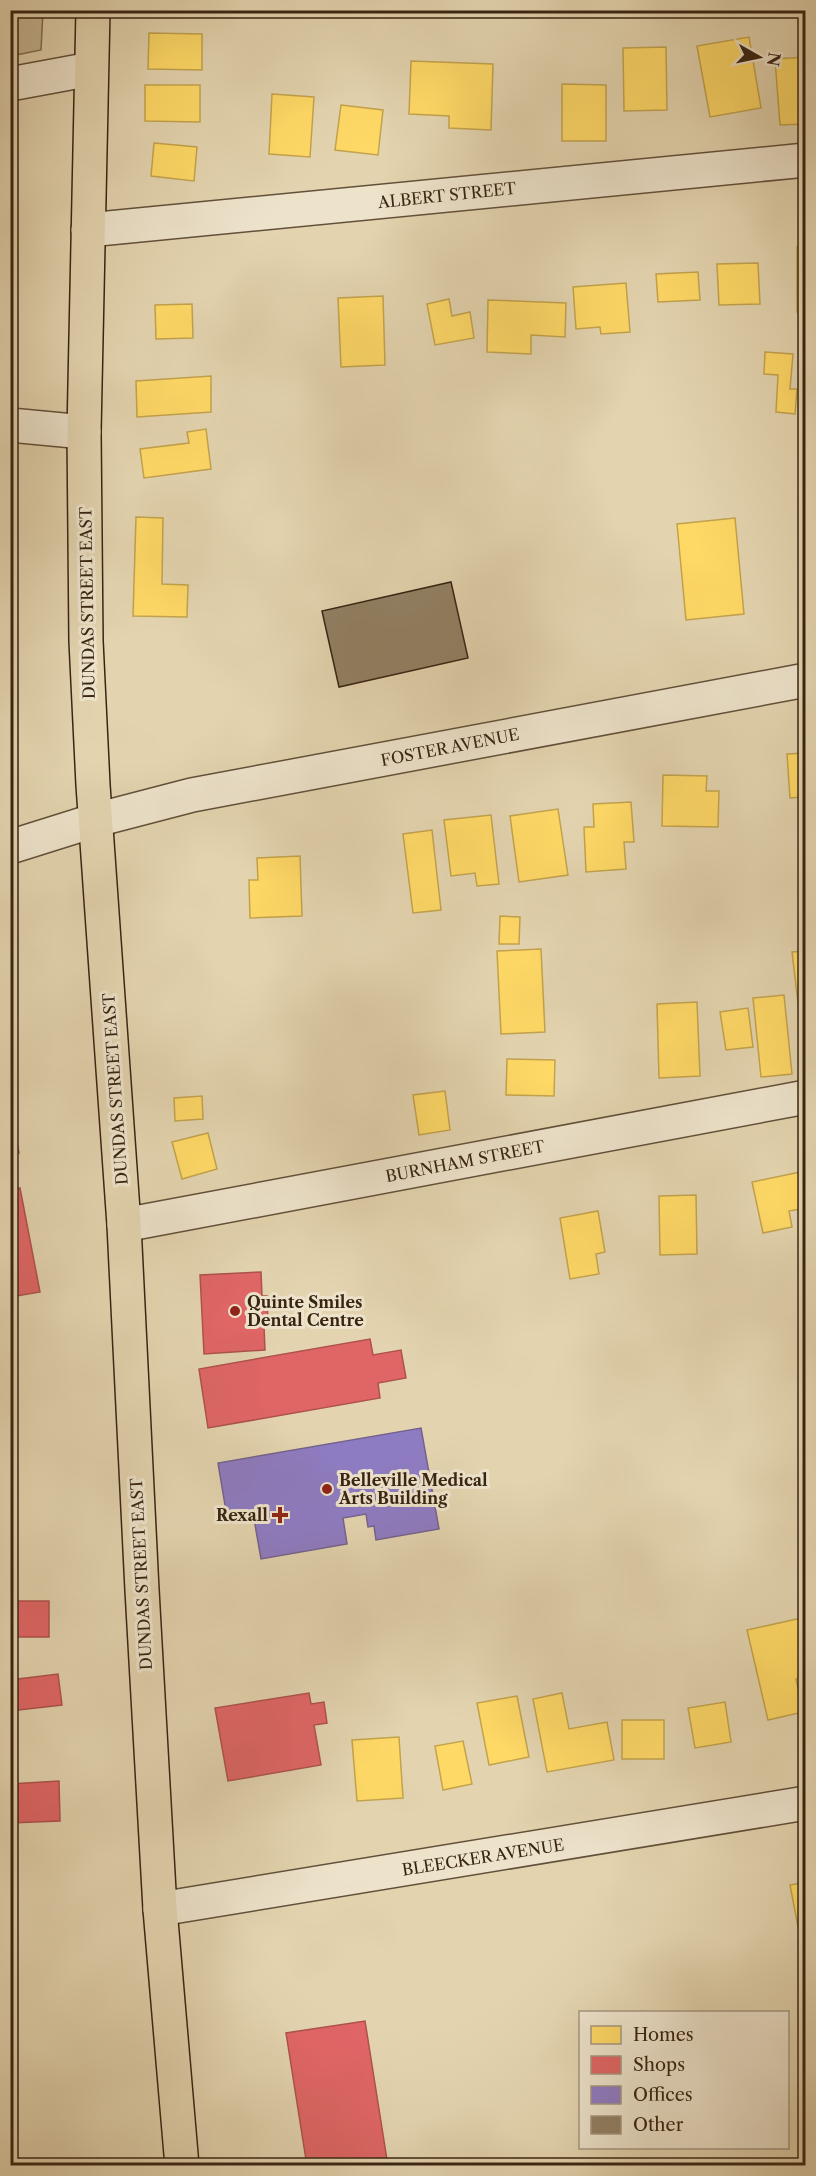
<svg xmlns="http://www.w3.org/2000/svg" width="816" height="2176" viewBox="0 0 816 2176" font-family="'Libre Caslon Text',serif">
  <style>
    .green { fill: #c6b694; stroke: #7f6d54; stroke-width: 1.5 }
    .homes { fill: #ffd966; stroke: #c3a34d; stroke-width: 1.5 }
    .shops { fill: #e06666; stroke: #ae524d; stroke-width: 1.5 }
    .offices { fill: #8e7cc3; stroke: #74628e; stroke-width: 1.5 }
    .building { fill: #918064; stroke: #382413; stroke-width: 1.5 }
    .lines { fill: none; stroke-linecap: round; stroke-linejoin: round }
    .minor-casing { stroke: #63503a; stroke-width: 36 }
    .major-casing { stroke: #382413; stroke-width: 36 }
    .minor { stroke: #ede3cb; stroke-width: 33 }
    .major { stroke: #e3d4af; stroke-width: 33 }
    .poi-dot { fill: #8f2418; stroke: #ede3cb; stroke-width: 2 }
    .labels { text-anchor: middle; stroke-width: 6; stroke-linejoin: round; paint-order: stroke }
    .street-label { font-size: 16px; fill: #382413; stroke: #ede3cb }
    .poi-label { font-size: 16px; font-weight: bold; fill: #382413; stroke: #ede3cb; text-anchor: start }
  </style>
  <rect width="100%" height="100%" fill="#e3d4af"/>
  <filter id="stains"><feTurbulence type="fractalNoise" baseFrequency=".00333" numOctaves="4"/><feColorMatrix values="0 0 0 0 .2 0 0 0 0 .09 0 0 0 0 .02 0 0 0 .5 -.17"/></filter>
  <radialGradient id="worn" r=".72"><stop offset=".6" stop-color="#630" stop-opacity="0"/><stop offset="1" stop-color="#630" stop-opacity=".3"/></radialGradient>
  <polygon class="green" points="11,10 43,11 41,50 11,56"/>
  <g class="homes">
    <polygon points="149,33 202,34 202,70 148,69"/>
    <polygon points="749,37 761,108 710,117 697,46"/>
    <polygon points="666,47 667,110 624,111 623,48"/>
    <polygon points="806,57 806,124 780,125 775,59"/>
    <polygon points="411,61 493,64 491,130 449,128 449,116 409,114"/>
    <polygon points="562,84 606,85 606,141 562,141"/>
    <polygon points="145,85 200,85 200,122 145,121"/>
    <polygon points="272,94 314,97 310,157 269,154"/>
    <polygon points="341,105 383,110 378,155 335,150"/>
    <polygon points="154,143 197,147 194,181 151,176"/>
    <rect x="797" y="247" width="9" height="65"/>
    <polygon points="758,263 760,304 719,305 717,264"/>
    <polygon points="698,272 700,300 658,302 656,274"/>
    <polygon points="626,283 630,332 601,334 600,327 576,329 573,287"/>
    <polygon points="383,296 385,365 341,367 338,298"/>
    <polygon points="449,299 452,316 470,312 474,338 435,345 427,304"/>
    <polygon points="488,300 566,303 565,337 531,335 531,354 487,352"/>
    <polygon points="192,304 193,338 156,339 155,305"/>
    <polygon points="765,352 793,354 790,389 797,389 795,414 776,412 778,375 764,374"/>
    <polygon points="211,376 211,412 137,417 136,381"/>
    <polygon points="206,429 211,469 144,478 140,449 189,443 187,432"/>
    <polygon points="806,502 806,565 798,503"/>
    <polygon points="136,517 163,518 162,584 188,585 187,617 133,616"/>
    <polygon points="735,518 744,614 686,620 677,524"/>
    <polygon points="806,753 806,838 804,838 802,797 790,798 787,754"/>
    <polygon points="663,775 707,776 706,791 719,791 718,827 662,826"/>
    <polygon points="631,802 634,842 624,842 626,869 586,872 584,827 594,827 593,804"/>
    <polygon points="558,809 568,875 519,882 510,816"/>
    <polygon points="491,815 499,884 477,886 475,873 451,876 444,820"/>
    <polygon points="432,830 441,910 413,913 403,834"/>
    <polygon points="300,856 302,916 250,918 249,880 258,880 257,858"/>
    <polygon points="500,916 520,917 519,944 499,944"/>
    <polygon points="541,949 545,1032 501,1034 497,951"/>
    <polygon points="806,951 806,1037 802,1037 792,952"/>
    <polygon points="784,995 792,1074 761,1077 753,998"/>
    <polygon points="697,1002 700,1076 659,1078 657,1004"/>
    <polygon points="748,1008 753,1047 726,1050 720,1012"/>
    <polygon points="507,1059 555,1060 554,1096 506,1095"/>
    <polygon points="445,1091 450,1130 419,1135 413,1095"/>
    <polygon points="202,1096 203,1119 175,1121 174,1098"/>
    <polygon points="208,1133 217,1169 182,1179 172,1142"/>
    <polygon points="805,1171 806,1208 789,1211 792,1227 763,1233 752,1182"/>
    <polygon points="696,1195 697,1254 660,1255 659,1196"/>
    <polygon points="598,1211 605,1252 596,1254 599,1274 570,1279 560,1218"/>
    <polygon points="806,1617 806,1677 796,1679 803,1712 768,1720 747,1630"/>
    <polygon points="562,1693 569,1729 607,1722 614,1760 547,1772 533,1699"/>
    <polygon points="517,1696 529,1757 489,1765 477,1703"/>
    <polygon points="725,1702 731,1742 695,1748 688,1708"/>
    <rect x="622" y="1720" width="42" height="39"/>
    <polygon points="399,1737 403,1798 357,1801 352,1740"/>
    <polygon points="463,1741 472,1784 443,1790 435,1746"/>
    <polygon points="806,1882 806,1931 799,1932 790,1885"/>
  </g>
  <g class="shops">
    <polygon points="10,1108 19,1153 10,1155"/>
    <polygon points="20,1188 40,1292 10,1297 10,1190"/>
    <polygon points="261,1272 262,1296 267,1296 268,1325 264,1326 265,1350 204,1354 200,1275"/>
    <polygon points="370,1339 373,1355 401,1350 406,1378 378,1383 380,1398 208,1428 199,1369"/>
    <rect x="10" y="1601" width="39" height="36"/>
    <polygon points="58,1674 62,1705 10,1711 10,1680"/>
    <polygon points="309,1693 311,1704 324,1702 327,1723 314,1725 321,1765 228,1781 215,1708"/>
    <polygon points="59,1781 60,1821 10,1823 10,1784"/>
    <polygon points="365,2021 388,2166 307,2166 286,2033"/>
  </g>
  <g class="offices">
    <polygon points="421,1428 439,1529 376,1540 374,1526 368,1527 366,1514 343,1518 347,1544 261,1559 254,1519 228,1523 218,1463"/>
    <polygon points="10,1452 17,1483 10,1484"/>
  </g>
  <polygon class="building" points="451,582 468,658 339,687 322,611"/>
  <g class="lines">
    <g class="minor-casing">
      <g id="minor">
        <polyline points="10,84 91,69"/>
        <polyline points="88,230 806,160"/>
        <polyline points="10,425 84,432"/>
        <polyline points="10,847 96,820 192,795 806,680"/>
        <polyline points="124,1225 806,1097"/>
        <polyline points="160,1909 806,1803"/>
      </g>
    </g>
    <g class="major-casing">
      <polyline id="major" points="93,10 84,432 86,641 93,785 124,1225 142,1590 160,1909 182,2166"/>
    </g>
    <use href="#minor" class="minor"/>
    <use href="#major" class="major"/>
  </g>
  <g class="poi-dot">
    <circle cx="235" cy="1311" r="6"/>
    <circle cx="327" cy="1489" r="6"/>
    <path d="M277 1506h6v6h6v6h-6v6h-6v-6h-6v-6h6z"/>
  </g>
  <g class="labels">
    <g class="street-label">
      <text transform="translate(447 195) rotate(-6)" y="6">ALBERT STREET</text>
      <text transform="translate(87 603) rotate(-91)" y="6">DUNDAS STREET EAST</text>
      <text transform="translate(450 747) rotate(-11)" y="6">FOSTER AVENUE</text>
      <text transform="translate(115 1089) rotate(-94)" y="6">DUNDAS STREET EAST</text>
      <text transform="translate(465 1161) rotate(-11)" y="6">BURNHAM STREET</text>
      <text transform="translate(141 1574) rotate(-93)" y="6">DUNDAS STREET EAST</text>
      <text transform="translate(483 1857) rotate(-9)" y="6">BLEECKER AVENUE</text>
    </g>
    <g class="poi-label">
      <text x="247" y="1308">Quinte Smiles<tspan x="247" dy="18">Dental Centre</tspan></text>
      <text x="339" y="1486">Belleville Medical<tspan x="339" dy="18">Arts Building</tspan></text>
      <text x="268" y="1521" text-anchor="end">Rexall</text>
    </g>
  </g>
  <rect width="816" height="2176" fill="none" stroke="#e3d4af" stroke-width="36"/>
  <rect x="12" y="12" width="792" height="2152" fill="none" stroke="#382413" stroke-width="3"/>
  <rect x="18" y="18" width="780" height="2140" fill="none" stroke="#382413" stroke-width="1.5"/>
  <rect x="579" y="2011" width="210" height="138" fill="#ede3cb" stroke="#a59781" stroke-width="1.5"/>
  <rect x="591" y="2026" width="30" height="18" fill="#ffd966" stroke="#a59781" stroke-width="1.5"/>
  <text x="633" y="2041" font-size="18" fill="#382413">Homes</text>
  <rect x="591" y="2056" width="30" height="18" fill="#e06666" stroke="#a59781" stroke-width="1.5"/>
  <text x="633" y="2071" font-size="18" fill="#382413">Shops</text>
  <rect x="591" y="2086" width="30" height="18" fill="#8e7cc3" stroke="#a59781" stroke-width="1.5"/>
  <text x="633" y="2101" font-size="18" fill="#382413">Offices</text>
  <rect x="591" y="2116" width="30" height="18" fill="#918064" stroke="#a59781" stroke-width="1.5"/>
  <text x="633" y="2131" font-size="18" fill="#382413">Other</text>
  <g transform="translate(759 57) rotate(99)" stroke="#ede3cb" stroke-width="4.5" paint-order="stroke">
  <path d="M0-4.5L10 22L0 15L-10 22Z" fill="#382413"/>
  <text y="-9" font-size="16" font-weight="bold" text-anchor="middle" fill="#382413">N</text>
  </g>
  <rect width="100%" height="100%" filter="url(#stains)"/>
  <rect width="100%" height="100%" fill="url(#worn)"/>
</svg>
